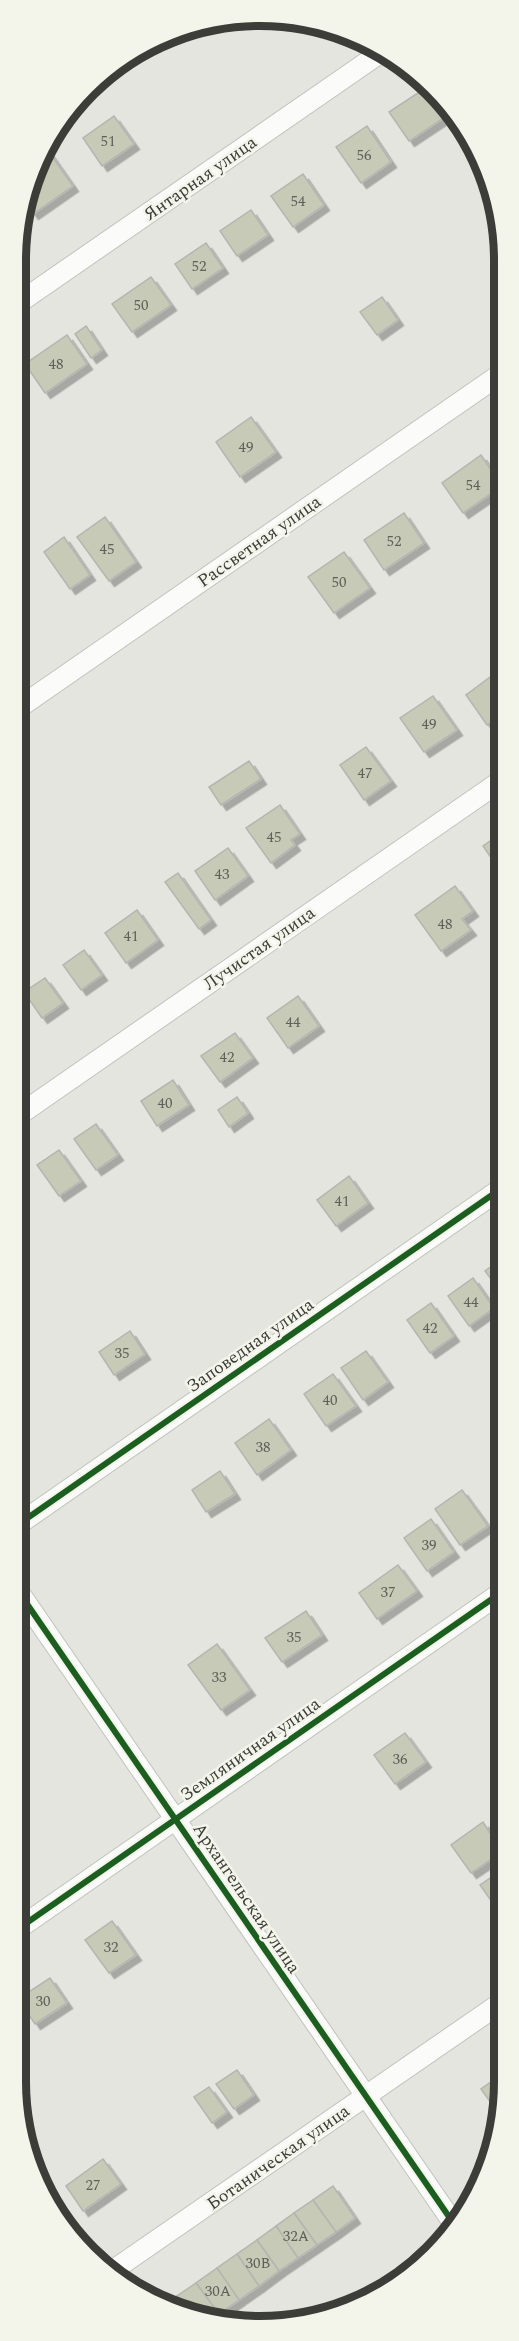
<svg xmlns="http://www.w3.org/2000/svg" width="519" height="2341" viewBox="0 0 519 2341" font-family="Spectral,serif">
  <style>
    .building { fill: #c7cab7; stroke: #b4b5b0; stroke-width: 1.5; filter: url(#shadow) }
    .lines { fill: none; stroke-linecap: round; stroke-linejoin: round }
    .street-casing { stroke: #c2c3be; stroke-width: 22 }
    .street { stroke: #fbfbfa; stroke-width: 20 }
    .cycleway-casing { stroke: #f3f5eb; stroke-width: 10 }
    .cycleway { stroke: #1b5e20; stroke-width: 6 }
    .labels { text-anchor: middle; stroke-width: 5; stroke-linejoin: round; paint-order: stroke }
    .number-label { font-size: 15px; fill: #5f6058 }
    .street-label { font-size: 18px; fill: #3c3d39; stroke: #f3f5eb }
    .rim { fill: none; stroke: #3c3d39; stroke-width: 8 }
  </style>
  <defs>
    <filter id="shadow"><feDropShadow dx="5.5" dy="5.5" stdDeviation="0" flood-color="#0004"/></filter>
  </defs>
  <rect width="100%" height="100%" fill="#e4e5df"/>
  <g class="building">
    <polygon points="430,85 451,113 409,141 389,112"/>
    <polygon points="114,116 134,144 102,166 83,138"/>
    <polygon points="367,126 391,162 361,183 336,147"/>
    <polygon points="49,152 73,186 33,214 25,203 41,158"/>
    <polygon points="303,174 324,205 293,227 271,196"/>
    <polygon points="251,210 268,235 237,256 220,231"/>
    <polygon points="206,243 223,268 192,289 175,264"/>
    <polygon points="151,277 171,305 132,332 112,304"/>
    <polygon points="382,297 398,320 377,335 360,312"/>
    <polygon points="86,326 102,350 91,358 75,334"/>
    <polygon points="67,335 87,364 45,393 25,364"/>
    <polygon points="251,417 276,452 240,477 216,442"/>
    <polygon points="481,455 502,486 463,513 442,483"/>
    <polygon points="404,513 424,543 384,570 364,540"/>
    <polygon points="105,517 136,562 109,581 77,537"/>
    <polygon points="64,537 90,575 70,589 44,552"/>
    <polygon points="344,552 370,588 334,613 308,577"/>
    <polygon points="490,677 502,694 502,714 487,725 466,695"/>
    <polygon points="433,696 457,730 424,752 400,718"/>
    <polygon points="366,747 391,781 364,800 340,765"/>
    <polygon points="249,761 261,779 221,805 209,787"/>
    <polygon points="280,805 300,834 291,840 295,845 271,863 246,828"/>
    <polygon points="502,833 502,861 496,865 483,846"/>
    <polygon points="228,848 248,876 215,900 195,871"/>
    <polygon points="178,873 211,920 199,929 165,882"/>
    <polygon points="455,886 473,911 462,919 471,930 441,951 415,915"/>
    <polygon points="137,910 158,940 126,963 105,933"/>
    <polygon points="84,950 102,975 81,990 63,965"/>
    <polygon points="45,978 63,1003 42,1018 24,992"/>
    <polygon points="298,996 319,1026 288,1048 267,1018"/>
    <polygon points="235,1033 253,1058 220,1082 201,1056"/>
    <polygon points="173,1080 189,1105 157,1126 141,1101"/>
    <polygon points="237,1097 248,1113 229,1127 218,1110"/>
    <polygon points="96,1124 118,1155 96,1170 74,1139"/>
    <polygon points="59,1150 81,1181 59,1196 37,1165"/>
    <polygon points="349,1176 368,1203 336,1226 317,1200"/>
    <polygon points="502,1259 502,1294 485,1271"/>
    <polygon points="473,1278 494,1308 469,1326 448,1296"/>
    <polygon points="431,1303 454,1336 430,1353 407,1320"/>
    <polygon points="130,1331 145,1354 114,1375 99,1352"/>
    <polygon points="366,1351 388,1382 363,1400 341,1368"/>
    <polygon points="333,1374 356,1406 326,1426 304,1394"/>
    <polygon points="269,1419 291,1450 257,1475 235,1443"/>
    <polygon points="220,1471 235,1494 206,1512 192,1490"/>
    <polygon points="462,1490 488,1526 460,1545 435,1509"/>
    <polygon points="431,1519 454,1552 427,1571 404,1538"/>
    <polygon points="398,1565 417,1591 377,1619 359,1593"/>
    <polygon points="306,1611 322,1635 282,1662 265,1638"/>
    <polygon points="217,1644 250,1690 221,1710 188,1665"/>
    <polygon points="405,1733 426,1762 395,1784 374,1755"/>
    <polygon points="483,1822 502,1852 471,1873 451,1845"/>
    <polygon points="502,1870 502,1910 499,1912 480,1885"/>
    <polygon points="112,1921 136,1955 109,1973 85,1940"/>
    <polygon points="50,1978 67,2003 35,2024 18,1999"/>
    <polygon points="15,2032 22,2042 15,2047"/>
    <polygon points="237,2070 254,2095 234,2109 216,2084"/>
    <polygon points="502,2074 502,2114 501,2117 481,2089"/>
    <polygon points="209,2087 227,2112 212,2123 194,2097"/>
    <polygon points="103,2159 121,2184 83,2211 66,2186"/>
    <polygon points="333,2186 355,2218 336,2232 313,2200"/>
    <polygon points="313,2200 336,2232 317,2245 294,2213"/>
    <polygon points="294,2213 317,2245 298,2258 276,2226"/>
    <polygon points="276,2226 298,2258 279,2271 257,2240"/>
    <polygon points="257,2240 279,2271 259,2286 237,2254"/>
    <polygon points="237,2254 259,2286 239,2300 217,2268"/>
    <polygon points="217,2268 239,2300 219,2314 196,2283"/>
    <polygon points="196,2283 219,2314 214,2318 188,2310 177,2296"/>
    <polygon points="177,2296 188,2310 165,2304"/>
  </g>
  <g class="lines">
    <g class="street-casing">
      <g id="street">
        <polyline points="17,304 383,51"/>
        <polyline points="17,709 502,373"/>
        <polyline points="16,1117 502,780"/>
        <polyline points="16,1526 502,1188"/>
        <polyline points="16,1588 454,2224"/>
        <polyline points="15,1931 502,1592"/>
        <polyline points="112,2271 502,2002"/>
      </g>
    </g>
    <use href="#street" class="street"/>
    <g class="cycleway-casing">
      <g id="cycleway">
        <polyline points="16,1526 502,1188"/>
        <polyline points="16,1588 454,2224"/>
        <polyline points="15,1931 502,1592"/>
      </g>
    </g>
    <use href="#cycleway" class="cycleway"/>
  </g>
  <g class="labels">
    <g class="number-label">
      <text x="108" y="146">51</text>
      <text x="364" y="160">56</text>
      <text x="298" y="206">54</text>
      <text x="199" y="271">52</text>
      <text x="141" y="310">50</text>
      <text x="56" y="369">48</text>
      <text x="246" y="452">49</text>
      <text x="473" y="490">54</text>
      <text x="394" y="546">52</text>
      <text x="107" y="554">45</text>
      <text x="339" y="587">50</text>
      <text x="429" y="729">49</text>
      <text x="365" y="778">47</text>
      <text x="274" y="842">45</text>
      <text x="222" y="879">43</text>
      <text x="445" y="929">48</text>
      <text x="131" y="941">41</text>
      <text x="293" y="1027">44</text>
      <text x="227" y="1062">42</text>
      <text x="165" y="1108">40</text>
      <text x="342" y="1206">41</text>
      <text x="471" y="1307">44</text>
      <text x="430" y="1333">42</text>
      <text x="122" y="1358">35</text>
      <text x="330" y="1405">40</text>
      <text x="263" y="1452">38</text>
      <text x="429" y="1550">39</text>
      <text x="388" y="1597">37</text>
      <text x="294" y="1642">35</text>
      <text x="219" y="1682">33</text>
      <text x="400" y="1764">36</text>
      <text x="111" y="1952">32</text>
      <text x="43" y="2006">30</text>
      <text x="93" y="2190">27</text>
      <text x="296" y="2241">32А</text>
      <text x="258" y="2268">30В</text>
      <text x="218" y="2296">30А</text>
    </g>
    <g class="street-label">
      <text transform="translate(200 178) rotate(-35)" y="6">Янтарная улица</text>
      <text transform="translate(259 541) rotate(-35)" y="6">Рассветная улица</text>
      <text transform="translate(259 948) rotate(-35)" y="6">Лучистая улица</text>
      <text transform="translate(250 1345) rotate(-35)" y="6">Заповедная улица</text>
      <text transform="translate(250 1749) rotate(-35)" y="6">Земляничная улица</text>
      <text transform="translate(247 1898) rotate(56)" y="6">Архангельская улица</text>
      <text transform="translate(278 2157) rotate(-35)" y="6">Ботаническая улица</text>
    </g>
  </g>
  <path d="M0 0H519V2341H0ZM260 26H260A234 234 0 0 1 494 260V2082A234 234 0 0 1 260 2316H260A234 234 0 0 1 26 2082V260A234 234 0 0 1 260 26Z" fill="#f3f5eb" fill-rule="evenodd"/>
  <path class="rim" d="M260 26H260A234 234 0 0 1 494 260V2082A234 234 0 0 1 260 2316H260A234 234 0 0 1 26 2082V260A234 234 0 0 1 260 26Z"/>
</svg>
